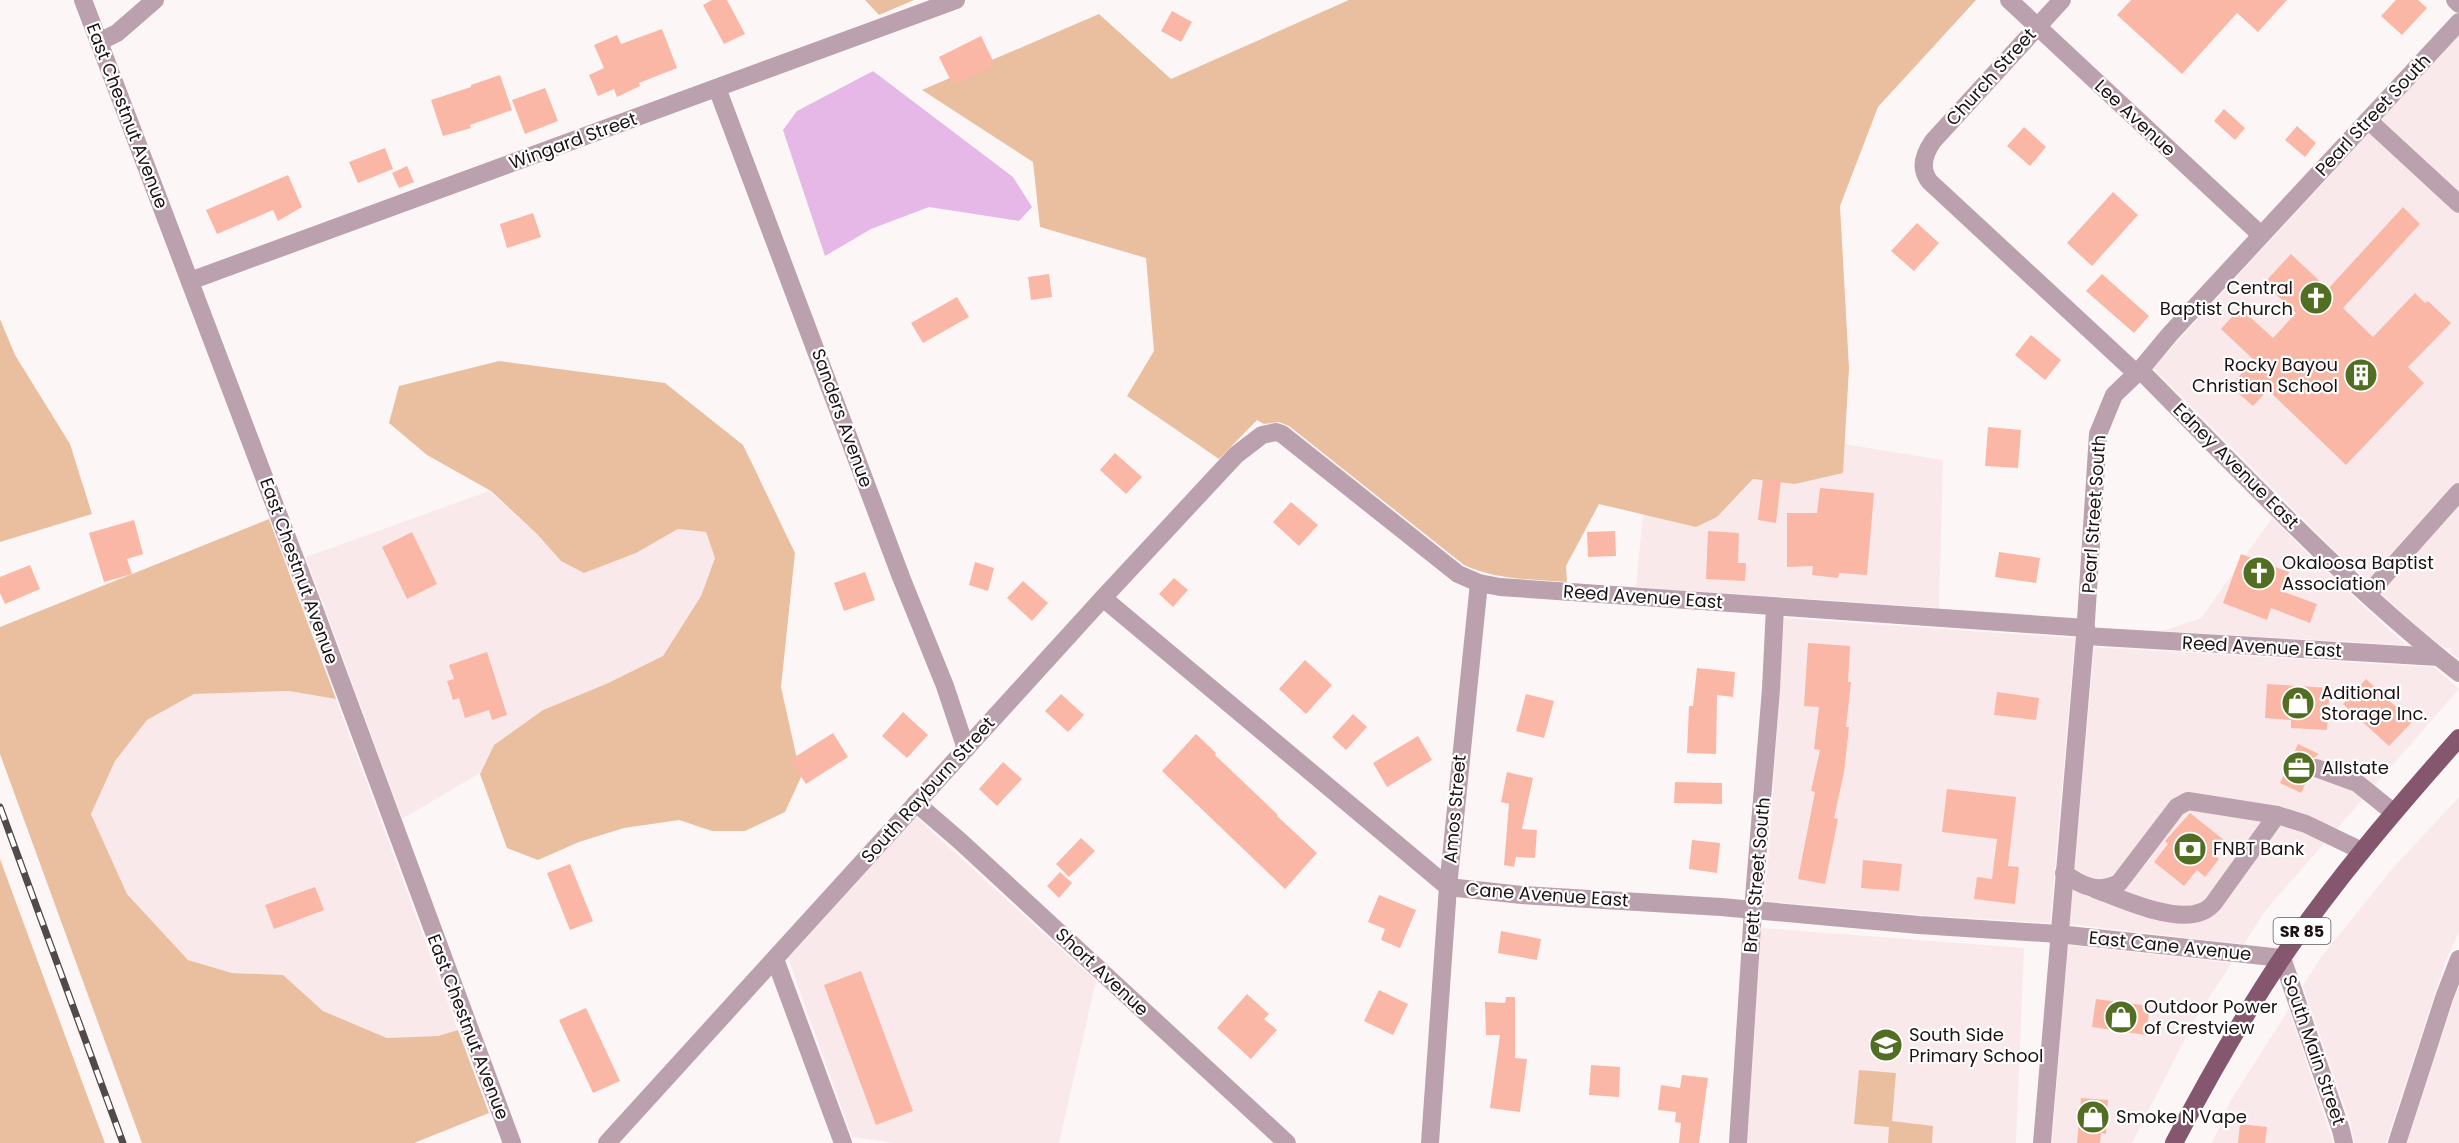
<svg xmlns="http://www.w3.org/2000/svg" width="2459" height="1143" viewBox="0 0 2459 1143" font-family="Poppins,sans-serif">
  <style>
    .built { fill: #fae9eb }
    .green { fill: #eabfa0 }
    .water { fill: #e5b8e7 }
    .building { fill: #fab7a6 }
    .lines { fill: none; stroke-linecap: round; stroke-linejoin: round }
    .minor { stroke: #bba0ad; stroke-width: 18 }
    .major { stroke: #85576e; stroke-width: 18 }
    .rail-casing { stroke: #52494a; stroke-width: 7 }
    .rail { stroke: #fff; stroke-width: 4.5; stroke-dasharray: 14; stroke-linecap: butt }
    .labels { text-anchor: middle; stroke-width: 4.5; stroke-linejoin: round; paint-order: stroke }
    .shield { fill: #fff; stroke: #60595a; stroke-width: 1.5 }
    .shield-label { font-size: 16px; font-weight: bold; fill: #1c1213 }
    .street-label { font-size: 18px; fill: #1c1213; stroke: #fff }
    .poi-label { font-size: 18px; fill: #1c1213; stroke: #fff; text-anchor: start }
  </style>
  <rect width="100%" height="100%" fill="#fdf6f7"/>
  <g class="built">
    <polygon points="2459,35 2459,659 2450,652 2451,648 2444,648 2425,634 2330,546 2153,368"/>
    <polygon points="1844,444 1943,460 1939,608 1636,587 1643,514 1661,518 1717,517 1753,479 1795,484 1842,473"/>
    <polygon points="489,491 537,534 561,561 636,553 678,529 706,532 715,558 701,596 663,656 606,684 543,710 494,745 480,773 402,819 306,557"/>
    <polygon points="2272,518 2316,562 2406,645 2162,631 2201,618"/>
    <polygon points="1784,618 2075,638 2050,923 1921,915 1764,901 1769,853"/>
    <polygon points="2094,647 2434,667 2459,689 2265,911 2244,944 2069,924"/>
    <polygon points="289,691 336,699 458,1030 438,1036 387,1038 323,1011 283,975 232,973 188,960 127,894 91,814 115,761 147,720 194,694"/>
    <polygon points="2459,797 2459,932 2446,960 2386,1143 2354,1143 2351,1125 2303,986 2321,957 2393,868"/>
    <polygon points="916,817 1096,981 1059,1143 895,1143 852,1137 788,958"/>
    <polygon points="1760,928 2024,948 2016,1143 1745,1143"/>
    <polygon points="2067,945 2232,963 2196,1017 2132,1143 2052,1143"/>
    <polygon points="2459,985 2459,1143 2406,1143 2431,1066"/>
    <polygon points="2289,1009 2333,1143 2212,1143 2231,1100"/>
  </g>
  <g class="green">
    <polygon points="865,0 914,0 879,15"/>
    <path d="M 1349,0 L 1976,0 L 1878,107 L 1840,206 L 1849,368 L 1843,473 L 1795,484 L 1753,479 L 1717,517 L 1696,527 L 1599,504 L 1566,566 L 1567,582 C 1531,579 1496,580 1464,565 L 1289,426 L 1279,422 L 1264,424 L 1257,420 L 1219,459 L 1127,396 L 1154,351 L 1146,258 L 1040,227 L 1033,162 L 922,90 L 1099,14 L 1171,79 Z"/>
    <polygon points="0,319 15,355 70,444 92,514 0,542"/>
    <polygon points="499,361 665,383 743,445 795,553 781,687 801,777 785,812 745,831 712,831 679,820 624,828 579,842 538,860 507,848 480,774 494,745 543,710 606,684 663,656 701,596 715,558 706,532 678,529 636,553 584,573 561,561 537,534 491,491 427,455 389,423 399,386"/>
    <polygon points="269,519 336,699 289,691 194,694 147,720 115,761 91,814 127,894 188,960 232,973 283,975 323,1011 387,1038 438,1036 458,1030 489,1113 414,1143 142,1143 0,754 0,627"/>
    <polygon points="0,859 94,1114 105,1143 0,1143"/>
    <polygon points="1859,1070 1896,1073 1892,1121 1933,1126 1932,1143 1888,1143 1889,1127 1854,1124"/>
  </g>
  <polygon class="water" points="873,71 1013,177 1032,207 1019,221 929,207 871,229 825,256 783,130 797,111"/>
  <g class="building">
    <polygon points="712,0 727,0 745,34 724,44 703,5"/>
    <polygon points="2131,0 2287,0 2258,32 2237,13 2182,74 2117,15"/>
    <polygon points="2396,0 2418,0 2427,8 2402,35 2381,16"/>
    <polygon points="1172,11 1192,22 1181,42 1161,31"/>
    <polygon points="662,29 677,68 639,83 640,86 617,97 614,89 598,96 589,75 604,68 594,45 617,35 621,44"/>
    <polygon points="981,36 995,65 953,85 939,57"/>
    <polygon points="500,75 512,110 470,125 471,128 443,136 431,100 471,87 471,85"/>
    <polygon points="545,88 558,121 525,134 512,100"/>
    <polygon points="2224,109 2245,128 2235,140 2214,121"/>
    <polygon points="2297,126 2316,143 2305,157 2285,140"/>
    <polygon points="2024,127 2046,147 2030,166 2007,146"/>
    <polygon points="385,148 393,169 358,183 349,162"/>
    <polygon points="407,166 414,182 399,188 392,173"/>
    <polygon points="288,175 302,207 278,221 273,210 217,234 206,210"/>
    <polygon points="2113,192 2138,215 2092,266 2067,243"/>
    <polygon points="2403,207 2420,224 2343,308 2373,337 2415,293 2425,303 2428,301 2451,323 2408,367 2424,383 2346,465 2268,390 2253,406 2230,386 2254,360 2221,329 2240,308 2273,338 2296,313 2264,283 2291,254 2328,289"/>
    <polygon points="533,213 541,237 507,248 500,224"/>
    <polygon points="1917,223 1939,243 1914,271 1891,251"/>
    <polygon points="1049,274 1052,297 1031,300 1028,277"/>
    <polygon points="2102,274 2149,316 2134,333 2086,291"/>
    <polygon points="957,297 969,317 923,343 911,323"/>
    <polygon points="2031,335 2061,360 2045,380 2015,355"/>
    <polygon points="1988,427 2021,430 2018,468 1985,466"/>
    <polygon points="1115,453 1142,477 1126,494 1100,470"/>
    <polygon points="1763,478 1781,480 1776,523 1758,520"/>
    <polygon points="1820,488 1874,493 1867,575 1839,573 1838,578 1812,575 1813,566 1787,567 1787,513 1817,513"/>
    <polygon points="1291,502 1318,525 1299,546 1273,522"/>
    <polygon points="134,520 143,554 127,559 132,574 104,582 89,533"/>
    <polygon points="1615,531 1616,556 1588,557 1587,532"/>
    <polygon points="1708,531 1739,533 1738,563 1746,563 1745,581 1706,579"/>
    <polygon points="412,532 437,584 407,599 382,547"/>
    <polygon points="1999,552 2040,558 2036,583 1995,577"/>
    <polygon points="2241,554 2289,572 2281,591 2317,604 2310,623 2271,608 2267,620 2223,603"/>
    <polygon points="975,562 994,568 988,591 969,585"/>
    <polygon points="30,565 40,589 5,604 0,593 0,577"/>
    <polygon points="865,572 875,600 844,611 834,583"/>
    <polygon points="1174,578 1188,590 1173,607 1159,594"/>
    <polygon points="1023,581 1048,603 1032,621 1007,598"/>
    <polygon points="1808,643 1850,646 1848,682 1851,682 1846,727 1849,727 1844,772 1834,818 1838,819 1825,884 1798,879 1815,792 1811,791 1820,750 1814,749 1819,707 1804,706"/>
    <polygon points="487,652 507,715 492,720 489,710 465,718 459,698 453,700 447,681 454,679 449,665"/>
    <polygon points="1305,660 1332,685 1306,714 1279,689"/>
    <polygon points="1697,668 1735,672 1733,697 1717,695 1716,754 1687,753 1689,706 1693,706"/>
    <polygon points="2366,679 2412,722 2389,746 2343,704"/>
    <polygon points="2267,684 2330,688 2327,730 2291,728 2291,720 2265,718"/>
    <polygon points="1997,692 2039,698 2036,720 1994,715"/>
    <polygon points="1061,694 1084,715 1068,732 1045,711"/>
    <polygon points="1526,694 1554,701 1544,738 1516,731"/>
    <polygon points="903,712 928,735 907,758 882,736"/>
    <polygon points="1353,714 1367,727 1346,750 1332,737"/>
    <polygon points="833,733 848,757 806,784 790,760"/>
    <polygon points="1196,734 1216,753 1215,755 1278,815 1277,816 1317,853 1285,889 1162,771"/>
    <polygon points="1418,736 1432,760 1387,787 1373,763"/>
    <polygon points="2298,744 2319,754 2306,764 2305,770 2309,776 2301,793 2280,783"/>
    <polygon points="1003,762 1022,779 997,806 979,789"/>
    <polygon points="1507,772 1533,778 1522,829 1537,830 1535,858 1516,857 1514,867 1504,865 1509,804 1501,802"/>
    <polygon points="1675,782 1722,783 1722,804 1674,803"/>
    <polygon points="1947,789 2016,797 2008,866 2019,867 2015,904 1974,899 1977,877 1992,879 1997,839 1942,832"/>
    <polygon points="2190,813 2224,840 2213,853 2219,859 2205,877 2197,870 2184,886 2154,862 2168,844 2165,841"/>
    <polygon points="1081,838 1095,851 1069,877 1056,864"/>
    <polygon points="1692,840 1720,843 1717,873 1689,869"/>
    <polygon points="1863,860 1902,864 1899,891 1861,888"/>
    <polygon points="570,864 593,921 570,930 547,873"/>
    <polygon points="1060,872 1072,883 1059,898 1047,886"/>
    <polygon points="315,887 324,910 274,929 265,905"/>
    <polygon points="1379,895 1416,910 1400,948 1381,940 1385,929 1368,922"/>
    <polygon points="1501,931 1541,939 1537,960 1498,953"/>
    <polygon points="861,971 913,1111 876,1125 824,985"/>
    <polygon points="1379,990 1408,1004 1393,1035 1364,1021"/>
    <polygon points="1247,994 1269,1014 1264,1019 1277,1030 1251,1059 1217,1028"/>
    <polygon points="1506,997 1515,997 1515,1058 1527,1059 1520,1112 1490,1108 1500,1035 1486,1035 1485,1002 1505,1003"/>
    <polygon points="2096,999 2150,1006 2146,1035 2092,1027"/>
    <polygon points="586,1008 620,1081 593,1093 559,1020"/>
    <polygon points="1591,1065 1620,1067 1619,1097 1589,1095"/>
    <polygon points="1682,1075 1708,1078 1699,1143 1679,1143 1681,1123 1675,1122 1676,1112 1658,1110 1661,1085 1680,1088"/>
    <polygon points="2081,1098 2108,1100 2106,1134 2101,1133 2100,1143 2077,1143"/>
    <polygon points="2240,1124 2267,1127 2265,1143 2238,1143"/>
  </g>
  <g class="lines">
    <g class="minor">
      <polyline points="83,0 313,606 512,1143"/>
      <polyline points="2009,0 2261,235"/>
      <path d="M 2062,0 L 1933,141 C 1924,154 1919,169 1930,182 L 2136,373"/>
      <polyline points="2455,0 2459,4"/>
      <polyline points="99,42 117,33 155,0"/>
      <polyline points="717,88 901,577 945,686 966,749"/>
      <polyline points="2368,120 2459,204"/>
      <polyline points="190,281 956,0"/>
      <path d="M 2140,370 C 2243,474 2344,582 2459,673"/>
      <polyline points="2368,594 2459,492"/>
      <polyline points="1103,598 1448,887 1522,895 1721,907 1919,925 2058,934 2282,958 2341,1130 2344,1143"/>
      <polyline points="2085,636 2439,657"/>
      <polyline points="2316,768 2357,783 2393,812"/>
      <polyline points="916,803 960,841 1287,1143"/>
      <path d="M 2064,873 C 2081,886 2099,894 2119,883 L 2177,807 L 2188,801 L 2277,815 L 2306,824 L 2362,851"/>
      <path d="M 2095,889 C 2121,899 2174,923 2201,912 C 2205,911 2210,907 2213,904 L 2277,815"/>
      <polyline points="775,959 843,1143"/>
      <polyline points="607,1143 1103,598 1236,455 1262,435 1276,432 1282,434 1458,574 1479,583 1500,587 2086,628"/>
      <polyline points="1430,1143 1448,887 1479,583"/>
      <polyline points="1738,1143 1753,910 1771,689 1775,607"/>
      <polyline points="2042,1143 2085,636 2098,434 2114,395 2140,370 2170,334 2459,22"/>
      <polyline points="2397,1143 2444,998 2459,959"/>
    </g>
    <path class="major" d="M 2174,1143 C 2207,1080 2242,1018 2282,958 C 2335,880 2396,809 2459,738"/>
    <g class="rail-casing">
      <polyline id="rail" points="0,807 123,1143"/>
    </g>
    <use href="#rail" class="rail"/>
  </g>
  <defs>
    <g id="church-disc" transform="scale(1.725)"><circle r="9.5" fill="#516e23" stroke="#fff"/><path d="M-1.2-6h2.4v3.5h3.3v2.4h-3.3V6h-2.4V-.1h-3.3v-2.4h3.3Z" fill="#fff"/></g>
    <g id="building-disc" transform="scale(1.725)"><circle r="9.5" fill="#516e23" stroke="#fff"/><path d="M-4-6H4V6H1V3H-1V6H-4ZM-2.5-4.3h1.7v1.8h-1.7ZM.8-4.3h1.7v1.8H.8ZM-2.5-1h1.7V.8h-1.7ZM.8-1h1.7V.8H.8Z" fill="#fff"/></g>
    <g id="shop-disc" transform="scale(1.725)"><circle r="9.5" fill="#516e23" stroke="#fff"/><path d="M-5-2.5h2.3a2.7 3.5 0 0 1 5.4 0H5L5.5 6h-11ZM-1.5-2.5h3a1.5 2.3 0 0 0-3 0Z" fill="#fff"/></g>
    <g id="office-disc" transform="scale(1.725)"><circle r="9.5" fill="#516e23" stroke="#fff"/><path d="M-6-3h4V-5.5h4V-3h4V5H-6ZM-1-4.5V-3h2v-1.5ZM-6 0V1H6V0Z" fill="#fff"/></g>
    <g id="bank-disc" transform="scale(1.725)"><circle r="9.5" fill="#516e23" stroke="#fff"/><path d="M-6-4H6V4H-6ZM0-2.3a2.3 2.3 0 1 0 0 4.6a2.3 2.3 0 1 0 0-4.6Z" fill="#fff"/></g>
    <g id="school-disc" transform="scale(1.725)"><circle r="9.5" fill="#516e23" stroke="#fff"/><path d="M0-5L7-2L0 1L-7-2ZM-4 1L0 2.5L4 1V4Q0 6-4 4Z" fill="#fff"/></g>
  </defs>
  <g fill-rule="evenodd">
    <use href="#church-disc" x="2316" y="298"/>
    <use href="#building-disc" x="2361" y="375"/>
    <use href="#church-disc" x="2259" y="573"/>
    <use href="#shop-disc" x="2298" y="703"/>
    <use href="#office-disc" x="2299" y="768"/>
    <use href="#bank-disc" x="2190" y="849"/>
    <use href="#shop-disc" x="2121" y="1017"/>
    <use href="#school-disc" x="1886" y="1045"/>
    <use href="#shop-disc" x="2093" y="1117"/>
  </g>
  <g class="labels">
    <rect class="shield" x="2273.5" y="918" width="57" height="26" rx="4.5"/>
    <g class="shield-label">
      <text x="2302" y="937">SR 85</text>
    </g>
    <g class="street-label">
      <text transform="translate(1991 77) rotate(-48)" y="6">Church Street</text>
      <text transform="translate(2373 115) rotate(-47)" y="6">Pearl Street South</text>
      <text transform="translate(127 116) rotate(69)" y="6">East Chestnut Avenue</text>
      <text transform="translate(2135 118) rotate(43)" y="6">Lee Avenue</text>
      <text transform="translate(573 141) rotate(-20)" y="6">Wingard Street</text>
      <text transform="translate(842 418) rotate(70)" y="6">Sanders Avenue</text>
      <text transform="translate(2236 466) rotate(45)" y="6">Edney Avenue East</text>
      <text transform="translate(2094 514) rotate(-86)" y="6">Pearl Street South</text>
      <text transform="translate(299 571) rotate(70)" y="6">East Chestnut Avenue</text>
      <text transform="translate(1643 597) rotate(4)" y="6">Reed Avenue East</text>
      <text transform="translate(2262 647) rotate(3)" y="6">Reed Avenue East</text>
      <text transform="translate(928 790) rotate(-48)" y="6">South Rayburn Street</text>
      <text transform="translate(1455 809) rotate(-85)" y="6">Amos Street</text>
      <text transform="translate(1757 875) rotate(-85)" y="6">Brett Street South</text>
      <text transform="translate(1547 895) rotate(4)" y="6">Cane Avenue East</text>
      <text transform="translate(2170 946) rotate(6)" y="6">East Cane Avenue</text>
      <text transform="translate(1102 972) rotate(43)" y="6">Short Avenue</text>
      <text transform="translate(468 1027) rotate(69)" y="6">East Chestnut Avenue</text>
      <text transform="translate(2314 1050) rotate(71)" y="6">South Main Street</text>
    </g>
    <g class="poi-label">
      <text x="2293" y="294" text-anchor="end">Central<tspan x="2293" dy="21">Baptist Church</tspan></text>
      <text x="2338" y="371" text-anchor="end">Rocky Bayou<tspan x="2338" dy="21">Christian School</tspan></text>
      <text x="2282" y="569">Okaloosa Baptist<tspan x="2282" dy="21">Association</tspan></text>
      <text x="2321" y="699">Aditional<tspan x="2321" dy="21">Storage Inc.</tspan></text>
      <text x="2322" y="774">Allstate</text>
      <text x="2213" y="855">FNBT Bank</text>
      <text x="2144" y="1013">Outdoor Power<tspan x="2144" dy="21">of Crestview</tspan></text>
      <text x="1909" y="1041">South Side<tspan x="1909" dy="21">Primary School</tspan></text>
      <text x="2116" y="1123">Smoke N Vape</text>
    </g>
  </g>
</svg>
